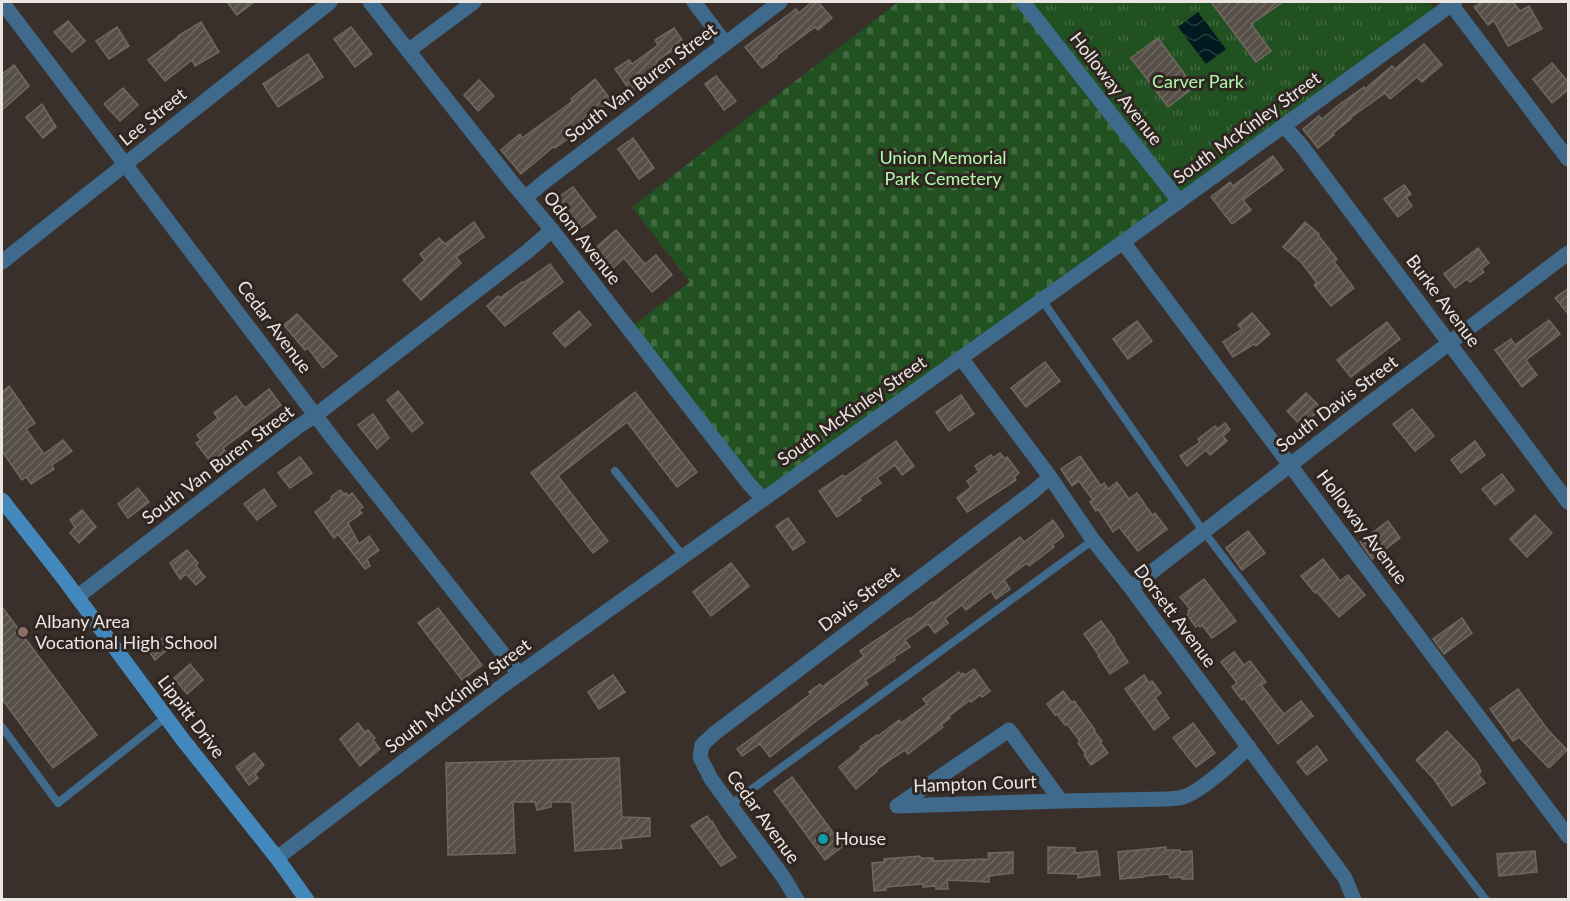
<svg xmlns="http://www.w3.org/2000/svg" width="1570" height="901" viewBox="0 0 1570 901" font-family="Lato,sans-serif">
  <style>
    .cemetery { fill: url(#cemetery-stones) }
    .park { fill: url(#park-tufts) }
    .water { fill: url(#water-waves) }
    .building { fill: url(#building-hatch); stroke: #706860; stroke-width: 1.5 }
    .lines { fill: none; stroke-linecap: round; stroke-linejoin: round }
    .lane { stroke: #406a8b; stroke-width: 8 }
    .street { stroke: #406a8b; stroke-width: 15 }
    .secondary { stroke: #4288bc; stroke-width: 15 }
    .education-dot { fill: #8d6e63; stroke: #2f2621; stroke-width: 2 }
    .culture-dot { fill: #0f9aa8; stroke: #2f2621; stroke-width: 2 }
    .labels { text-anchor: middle; stroke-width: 6; stroke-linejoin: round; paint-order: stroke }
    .park-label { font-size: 18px; fill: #b0f9ac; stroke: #2f2621 }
    .street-label { font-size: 18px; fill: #ece6e3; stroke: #2f2621 }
    .poi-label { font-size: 18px; fill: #ece6e3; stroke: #2f2621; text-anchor: start }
  </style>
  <defs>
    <pattern id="cemetery-stones" width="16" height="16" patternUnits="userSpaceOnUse" patternTransform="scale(1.5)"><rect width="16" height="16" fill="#215120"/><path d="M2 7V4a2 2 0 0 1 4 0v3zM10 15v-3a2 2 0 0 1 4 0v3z" fill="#416a40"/></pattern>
    <pattern id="park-tufts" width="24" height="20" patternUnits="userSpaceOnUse" patternTransform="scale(1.5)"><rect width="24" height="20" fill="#215120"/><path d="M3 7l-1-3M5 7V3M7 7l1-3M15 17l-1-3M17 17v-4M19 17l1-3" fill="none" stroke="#416a40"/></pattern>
    <pattern id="water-waves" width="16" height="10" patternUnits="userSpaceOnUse" patternTransform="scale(1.5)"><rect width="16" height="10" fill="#001a1f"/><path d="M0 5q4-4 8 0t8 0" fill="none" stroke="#253b3f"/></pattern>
    <pattern id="building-hatch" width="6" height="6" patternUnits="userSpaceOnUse" patternTransform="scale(1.5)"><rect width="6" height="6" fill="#564f47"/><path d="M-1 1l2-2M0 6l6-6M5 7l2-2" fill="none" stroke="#6e6861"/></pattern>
  </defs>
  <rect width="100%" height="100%" fill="#39302b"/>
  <polygon class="cemetery" points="898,2 1017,2 1172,201 763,493 632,326 690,282 632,207"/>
  <polygon class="park" points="1030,2 1429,2 1435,10 1180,195"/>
  <polygon class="water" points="1198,12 1226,49 1206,64 1178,27"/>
  <g class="building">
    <polygon points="227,2 254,2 237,15"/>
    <polygon points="812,2 818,2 832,18 818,30 815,27 776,56 777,57 762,68 745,47 796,9 799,13"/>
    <polygon points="1211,2 1283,2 1251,24 1271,51 1256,62"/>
    <polygon points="1482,2 1513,2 1520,11 1529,6 1542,29 1508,46 1494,21 1488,25 1474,7"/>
    <polygon points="68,21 85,41 72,52 54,32"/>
    <polygon points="201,22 219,52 195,66 192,60 165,81 148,60 178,37 178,36"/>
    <polygon points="117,27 129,46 109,59 96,41"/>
    <polygon points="351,27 372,54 355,67 334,39"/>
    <polygon points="674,28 684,43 656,61 661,67 643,80 644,81 631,92 615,69 629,60 632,64 658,45 655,40"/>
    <polygon points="1158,38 1194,87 1168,107 1131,58"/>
    <polygon points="1424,44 1442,65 1422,82 1417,77 1390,99 1385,93 1350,118 1351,119 1333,133 1334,135 1318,148 1303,129 1319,116 1322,119 1340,104 1364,87 1365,89 1392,66 1395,69"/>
    <polygon points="308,54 323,77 278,107 263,84"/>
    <polygon points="1552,63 1569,83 1569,89 1552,103 1533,79"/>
    <polygon points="14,65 29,86 2,110 2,74"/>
    <polygon points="716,76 736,101 724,110 705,84"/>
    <polygon points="595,79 611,100 584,122 586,124 570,134 572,136 555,148 553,147 521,174 501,150 520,134 522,138 573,101 571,99"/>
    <polygon points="479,80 494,96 478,111 464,95"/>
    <polygon points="123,88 138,105 120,121 104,104"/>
    <polygon points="42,104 56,127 43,138 26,117"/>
    <polygon points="633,138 654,168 639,179 618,149"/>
    <polygon points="1273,156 1283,170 1243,200 1251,210 1232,224 1211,197 1230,182 1233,186"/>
    <polygon points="1404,185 1411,194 1406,197 1412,206 1398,217 1384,199"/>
    <polygon points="573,187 596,217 578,230 556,199"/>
    <polygon points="474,222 484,237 456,257 461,263 421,300 403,280 425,260 420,254 439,238 445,244"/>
    <polygon points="1305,222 1319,234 1318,235 1337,259 1334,262 1354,288 1331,306 1314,285 1317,283 1301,262 1283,247"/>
    <polygon points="616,230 645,264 656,255 672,275 652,292 624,258 612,269 594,249"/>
    <polygon points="1478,248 1489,263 1481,269 1484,272 1470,282 1467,279 1455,288 1444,274"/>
    <polygon points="550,264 563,282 519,315 505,326 487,306 498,296 500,298 522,282 523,283"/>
    <polygon points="1569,288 1569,315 1555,298"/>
    <polygon points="579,311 591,325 565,347 553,333"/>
    <polygon points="1252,313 1270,334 1256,346 1254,344 1233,357 1223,342 1242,329 1238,325"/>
    <polygon points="297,314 337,356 323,368 308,348 305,350 284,325"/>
    <polygon points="1549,320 1560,334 1526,360 1537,375 1522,387 1495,350 1511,339 1515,345"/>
    <polygon points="1137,321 1152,341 1128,359 1113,339"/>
    <polygon points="1387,322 1400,339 1351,377 1337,360"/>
    <polygon points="1045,362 1060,381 1026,407 1011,388"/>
    <polygon points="9,386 35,423 26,429 44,454 63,440 72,451 52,465 54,469 31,484 26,477 22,480 2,451 2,392"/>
    <polygon points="269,389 281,405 223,448 228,454 213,465 196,443 201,440 197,435 218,418 214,413 236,396 245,408"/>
    <polygon points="398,391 423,423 412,432 387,400"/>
    <polygon points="635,392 697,472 677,487 627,422 558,476 608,541 593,553 531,473"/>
    <polygon points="1306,393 1321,408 1302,427 1287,411"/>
    <polygon points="961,395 974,414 949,431 936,412"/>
    <polygon points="1412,409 1434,436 1415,451 1393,424"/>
    <polygon points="373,414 389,438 377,449 358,425"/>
    <polygon points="1225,423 1230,430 1223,436 1227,441 1210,455 1206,450 1187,466 1180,456 1200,442 1198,439 1215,426 1217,429"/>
    <polygon points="896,441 914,466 902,475 895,465 877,478 881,483 859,498 861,500 837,517 819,491 843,475 845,477"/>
    <polygon points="1475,441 1485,455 1461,473 1451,460"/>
    <polygon points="1000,453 1005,459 1007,457 1019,473 1014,477 1016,480 967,512 957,498 971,487 967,481 979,472 975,466 991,455 993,458"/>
    <polygon points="1080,456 1101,486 1104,483 1108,489 1117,482 1129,499 1137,493 1153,516 1155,513 1167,529 1138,551 1119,527 1113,532 1098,509 1096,511 1090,502 1093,500 1079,481 1072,486 1061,469"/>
    <polygon points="300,457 312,473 290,488 278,473"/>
    <polygon points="1502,474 1514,490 1495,505 1482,489"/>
    <polygon points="138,488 149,502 128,518 118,504"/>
    <polygon points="264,489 276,506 257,520 244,504"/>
    <polygon points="340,490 344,494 346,493 348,496 352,493 363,507 359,510 362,513 348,523 359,544 369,536 379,550 367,559 370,566 365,569 338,534 334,538 315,512 332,499 331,497"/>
    <polygon points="82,510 96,527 79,543 70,533 75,527 70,520"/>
    <polygon points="1535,515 1552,533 1527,557 1510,539"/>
    <polygon points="788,518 805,542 793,550 776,526"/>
    <polygon points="1053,520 1064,536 1052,545 1054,547 1029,566 1027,563 1004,580 1010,589 996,599 991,591 966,610 962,605 945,618 948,623 935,633 928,624 905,640 910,647 894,657 895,660 865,680 868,684 816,721 770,757 760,744 742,756 737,749 811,694 809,692 820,684 822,687 826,684 864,656 860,651 909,618 910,619 932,602 933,603 1020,537 1024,542"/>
    <polygon points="1388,521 1400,538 1372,559 1360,542"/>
    <polygon points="1248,531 1265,553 1242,570 1226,548"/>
    <polygon points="187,550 198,563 196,566 205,577 196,585 186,574 180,579 170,563"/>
    <polygon points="1323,559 1340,581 1348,575 1365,595 1339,617 1316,591 1315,593 1301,576"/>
    <polygon points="731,563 749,586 711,616 693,592"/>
    <polygon points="1204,579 1236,621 1212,638 1202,625 1200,627 1199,625 1196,627 1187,615 1189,613 1188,611 1190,609 1180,597"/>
    <polygon points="2,607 97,735 53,768 2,699"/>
    <polygon points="438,608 482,665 462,680 418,623"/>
    <polygon points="1462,618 1472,633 1444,654 1433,639"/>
    <polygon points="1101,621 1115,640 1114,641 1128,662 1110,674 1098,656 1099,655 1084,634"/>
    <polygon points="164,637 172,646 155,660 148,650"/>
    <polygon points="1234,652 1244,665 1250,661 1266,682 1261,685 1284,714 1301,701 1313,716 1278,744 1244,698 1242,700 1232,687 1237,683 1221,662"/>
    <polygon points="190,664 203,680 187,694 174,678"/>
    <polygon points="974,669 990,691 982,697 980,695 971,702 970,700 949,716 950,718 941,725 943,727 918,746 908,754 905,750 894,757 876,770 877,771 856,789 839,767 861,749 860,747 877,735 878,736 899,720 901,723 927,704 923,699 959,672 961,675 963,673 965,675"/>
    <polygon points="613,675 625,692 599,709 588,692"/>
    <polygon points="1144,675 1149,683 1152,681 1161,693 1155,698 1169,718 1154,730 1125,689"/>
    <polygon points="1518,689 1548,730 1567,750 1549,768 1519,737 1513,741 1490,709"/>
    <polygon points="1063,691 1072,703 1074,701 1095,730 1094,731 1102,741 1100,742 1108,753 1091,765 1084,755 1086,754 1078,743 1080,741 1067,724 1065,725 1057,714 1055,715 1047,704"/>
    <polygon points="358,723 365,732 368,730 375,738 373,740 380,749 360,766 340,739"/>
    <polygon points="1193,723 1215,753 1196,767 1173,738"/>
    <polygon points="1447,731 1477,763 1481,772 1478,774 1485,783 1452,806 1434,779 1416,760"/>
    <polygon points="1317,746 1327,760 1307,775 1297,762"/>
    <polygon points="254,753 264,765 255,774 258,778 249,785 236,767"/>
    <polygon points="619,758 622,817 650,818 650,836 620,839 622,848 575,851 572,802 551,802 551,807 537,810 535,802 513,802 515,853 448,855 446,763"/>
    <polygon points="792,777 843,846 825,860 774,791"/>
    <polygon points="707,816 711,822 712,821 721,837 736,857 721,866 691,826"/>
    <polygon points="1048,847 1075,848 1075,853 1097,851 1100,875 1078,878 1078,874 1048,873"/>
    <polygon points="1166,847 1166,850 1180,850 1180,852 1192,851 1193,879 1182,879 1182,877 1170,878 1169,874 1144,876 1144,877 1120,879 1118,852"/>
    <polygon points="1535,851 1537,872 1499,876 1497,854"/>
    <polygon points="1013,852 1013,873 989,876 989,882 947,880 948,889 936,889 936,886 923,887 923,884 886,887 886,890 874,891 872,863 884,862 884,859 920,856 920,858 933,858 933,861 989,859 988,853"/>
  </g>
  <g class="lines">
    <g class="lane">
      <polyline points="1042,300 1204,532 1486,900"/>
      <polyline points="615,471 683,556"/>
      <polyline points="2,727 58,803 166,717"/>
      <polyline points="730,805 1093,540"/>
    </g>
    <g class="street">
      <polyline points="2,2 331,436 519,674"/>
      <polyline points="370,2 510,180 552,230 749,484 763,499"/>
      <polyline points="694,2 725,43"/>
      <polyline points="1023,2 1179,201"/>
      <polyline points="1451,4 1568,159"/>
      <polyline points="408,51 474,2"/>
      <polyline points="1283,125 1301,145 1568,502"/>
      <polyline points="526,197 544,182 780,2"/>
      <polyline points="1123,242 1568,836"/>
      <polyline points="2,262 330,2"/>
      <polyline points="961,358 1050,477 1093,540 1131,588 1345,878 1354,900"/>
      <polyline points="1131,588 1365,407 1568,253"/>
      <polyline points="77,597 296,428 316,415 528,251 552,230"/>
      <polygon points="1009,730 1061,801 897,806"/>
      <path d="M 1061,801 L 1168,799 C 1173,798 1178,799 1183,797 C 1201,792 1235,760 1249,747"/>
      <polyline points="277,858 501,687 1123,242 1455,2"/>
      <polyline points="797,900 784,878 711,779 700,757 702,745 715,733 1033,492 1050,477"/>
    </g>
    <polyline class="secondary" points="2,500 61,575 183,740 277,858 307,900"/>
  </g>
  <circle class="education-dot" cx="23" cy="632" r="6"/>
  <circle class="culture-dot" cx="823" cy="839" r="6"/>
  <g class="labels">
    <g class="park-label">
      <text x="1198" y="88">Carver Park</text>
      <text x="943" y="164">Union Memorial<tspan x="943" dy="21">Park Cemetery</tspan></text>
    </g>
    <g class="street-label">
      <text transform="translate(641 83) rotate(-37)" y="6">South Van Buren Street</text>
      <text transform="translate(1116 89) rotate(52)" y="6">Holloway Avenue</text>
      <text transform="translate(153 117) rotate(-39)" y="6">Lee Street</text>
      <text transform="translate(1247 128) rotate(-36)" y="6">South McKinley Street</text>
      <text transform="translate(582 238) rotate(52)" y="6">Odom Avenue</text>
      <text transform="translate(1443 301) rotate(53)" y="6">Burke Avenue</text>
      <text transform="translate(274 327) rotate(53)" y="6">Cedar Avenue</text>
      <text transform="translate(1337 404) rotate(-37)" y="6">South Davis Street</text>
      <text transform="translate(852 411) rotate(-35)" y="6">South McKinley Street</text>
      <text transform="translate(218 465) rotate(-37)" y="6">South Van Buren Street</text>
      <text transform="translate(1362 527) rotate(53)" y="6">Holloway Avenue</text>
      <text transform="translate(859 599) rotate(-37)" y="6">Davis Street</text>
      <text transform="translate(1175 616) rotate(53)" y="6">Dorsett Avenue</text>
      <text transform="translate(458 696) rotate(-37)" y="6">South McKinley Street</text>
      <text transform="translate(191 717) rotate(53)" y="6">Lippitt Drive</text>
      <text transform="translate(975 784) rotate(-2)" y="6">Hampton Court</text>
      <text transform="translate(763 817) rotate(54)" y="6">Cedar Avenue</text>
    </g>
    <g class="poi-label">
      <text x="35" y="628">Albany Area<tspan x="35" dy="21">Vocational High School</tspan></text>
      <text x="835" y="845">House</text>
    </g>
  </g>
  <rect width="1570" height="901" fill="none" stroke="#ece6e3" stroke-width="6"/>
</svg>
